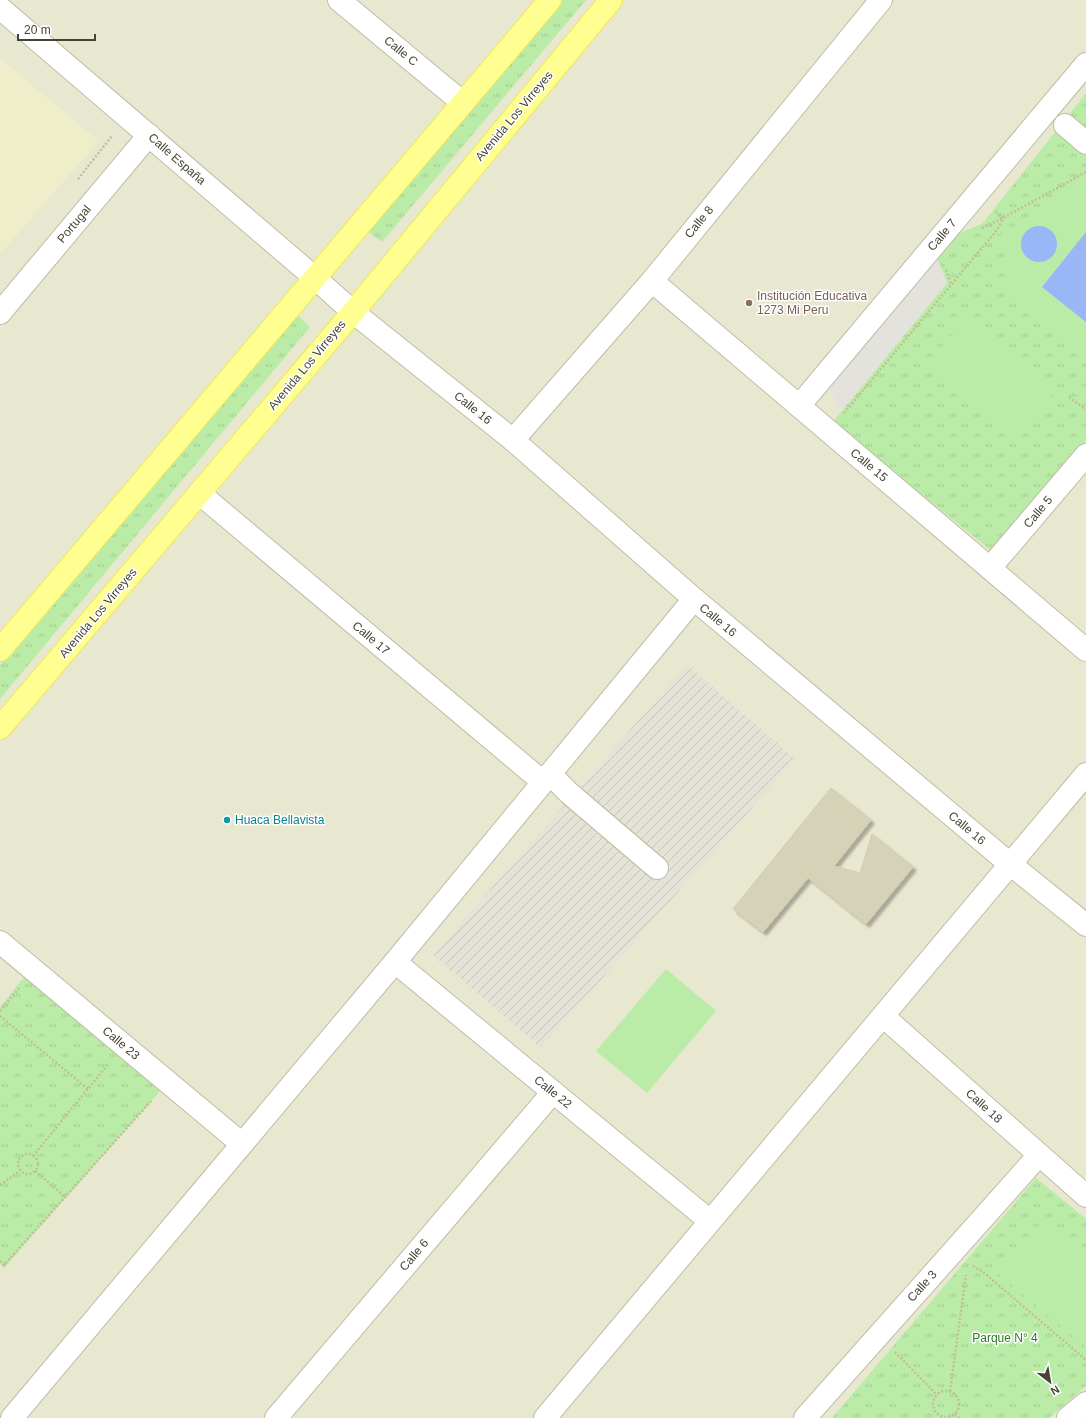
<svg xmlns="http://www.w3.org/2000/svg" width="1086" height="1418" viewBox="0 0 1086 1418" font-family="Helvetica,sans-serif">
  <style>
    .residential { fill: #e8e7d0 }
    .industrial { fill: url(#industrial-furrows) }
    .education { fill: #eeeecb }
    .grass { fill: url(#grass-tufts) }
    .pitch { fill: #baeca7 }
    .parking { fill: #e3e2dc }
    .water { fill: #99b6f6 }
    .building { fill: #d5d2b7; stroke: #d1cdaa; filter: url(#shadow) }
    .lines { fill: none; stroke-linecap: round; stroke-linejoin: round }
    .minor-casing { stroke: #bfbda5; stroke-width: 24 }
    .major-casing { stroke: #eeea56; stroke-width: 24 }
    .path { stroke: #c2bf95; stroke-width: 2.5; stroke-dasharray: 2 2; stroke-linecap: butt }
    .minor { stroke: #fff; stroke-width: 22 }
    .major { stroke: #fffe90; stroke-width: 22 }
    .education-dot { fill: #8d6e63; stroke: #fff; stroke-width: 1.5 }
    .culture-dot { fill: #0f9aa8; stroke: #fff; stroke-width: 1.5 }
    .labels { text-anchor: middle; stroke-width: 3; stroke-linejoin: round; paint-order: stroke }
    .street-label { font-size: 12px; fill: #454333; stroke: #fff }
    .education-label { font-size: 12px; fill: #785e54; stroke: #fff; text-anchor: start }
    .culture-label { font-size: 12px; fill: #0d838f; stroke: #fff; text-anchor: start }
    .park-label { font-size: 12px; fill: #2b7c21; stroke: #fff }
  </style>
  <defs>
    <pattern id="industrial-furrows" width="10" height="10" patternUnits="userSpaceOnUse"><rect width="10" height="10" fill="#e5e3d8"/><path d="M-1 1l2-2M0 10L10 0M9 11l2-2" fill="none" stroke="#c6c4ba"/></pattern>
    <pattern id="grass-tufts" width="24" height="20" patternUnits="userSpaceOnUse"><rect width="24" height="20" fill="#baeca7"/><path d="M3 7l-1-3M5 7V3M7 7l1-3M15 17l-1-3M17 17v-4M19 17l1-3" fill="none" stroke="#a1cc90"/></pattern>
    <filter id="shadow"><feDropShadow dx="3.5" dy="3.5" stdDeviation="1" flood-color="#0004"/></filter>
  </defs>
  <rect width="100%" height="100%" fill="#f3f3e3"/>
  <rect class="residential" x="0" y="0" width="1086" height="1418"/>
  <polygon class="industrial" points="687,665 795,759 541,1048 433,955"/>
  <polygon class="education" points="0,58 99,141 2,252 0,250"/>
  <g class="grass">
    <polygon points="554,0 586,0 382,242 363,228"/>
    <polygon points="1086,93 1086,441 993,552 832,423 947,283 937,258 956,234 982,224"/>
    <polygon points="293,311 310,327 0,699 0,665 75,577"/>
    <polygon points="25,976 161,1090 4,1268 0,1263 0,1007"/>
    <polygon points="1036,1178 1086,1219 1086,1386 1049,1418 832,1418"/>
  </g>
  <g class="pitch">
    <polygon points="1086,177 1086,348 1081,348 1008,285 1013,274 996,238"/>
    <polygon points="968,316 1056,390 1012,441 924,368"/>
    <polygon points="666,969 716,1011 647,1093 596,1051"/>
    <polygon points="1044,1220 1086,1256 1086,1347 998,1274"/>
  </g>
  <polygon class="parking" points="937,258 947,283 843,409 838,406 829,386"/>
  <g class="water">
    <circle cx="1039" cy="244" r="18"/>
    <polygon points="1086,232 1086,322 1042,287"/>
  </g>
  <polygon class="building" points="831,788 871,820 834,866 860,873 872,834 913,867 866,924 808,878 763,932 733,909"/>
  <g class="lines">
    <g class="minor-casing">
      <g id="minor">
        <polyline points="339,0 463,103"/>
        <polyline points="0,8 315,278 353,312 513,440 694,599 1010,864 1086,925"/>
        <polyline points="1065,125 1086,143"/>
        <polyline points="652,281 1086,650"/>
        <polyline points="0,313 149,135"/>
        <polyline points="799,406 1086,64"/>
        <polyline points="513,440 652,281 881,0"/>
        <polyline points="199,493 543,782"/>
        <polyline points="990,568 1086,455"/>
        <polyline points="550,774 569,793 657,868"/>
        <polyline points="0,942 242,1144"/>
        <polyline points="395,962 710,1221"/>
        <polyline points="883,1016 1086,1196"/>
        <polyline points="12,1418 395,962 694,599"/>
        <polyline points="276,1418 553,1092"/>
        <polyline points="545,1418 1086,774"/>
        <polyline points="805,1418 1039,1155"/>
        <polyline points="1068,1418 1086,1403"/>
      </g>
    </g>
    <g class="major-casing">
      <g id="major">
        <polyline points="0,650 550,0"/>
        <polyline points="0,728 353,312 611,0"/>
      </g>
    </g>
    <g class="path">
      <polyline points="78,179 112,136"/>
      <polyline points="982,228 1003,218 1086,172"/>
      <polyline points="946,270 951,284"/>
      <polyline points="1069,397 1086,410"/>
      <polyline points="844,413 997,230 1003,218 995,211"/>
      <polyline points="0,1011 19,988"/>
      <polyline points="0,1016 88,1089"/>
      <circle cx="28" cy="1164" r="10"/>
      <polyline points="33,1156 109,1063"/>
      <polyline points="35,1171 65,1197"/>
      <polyline points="0,1185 20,1171"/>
      <polyline points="0,1261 4,1265 152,1100"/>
      <polyline points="973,1266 983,1272 1086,1360"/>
      <polyline points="895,1352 937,1395"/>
      <circle cx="946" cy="1404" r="13"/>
      <polyline points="950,1391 966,1275"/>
      <polyline points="955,1414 959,1418"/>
    </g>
    <use href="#minor" class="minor"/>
    <use href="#major" class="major"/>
  </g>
  <circle class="education-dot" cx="749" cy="303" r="4"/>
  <circle class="culture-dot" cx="227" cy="820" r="4"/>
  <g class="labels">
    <g class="street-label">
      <text transform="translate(401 51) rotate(39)" y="4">Calle C</text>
      <text transform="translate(514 116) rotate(-50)" y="4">Avenida Los Virreyes</text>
      <text transform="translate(177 159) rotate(41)" y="4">Calle España</text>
      <text transform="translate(699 222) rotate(-51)" y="4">Calle 8</text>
      <text transform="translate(74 224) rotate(-50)" y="4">Portugal</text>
      <text transform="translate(942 235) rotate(-50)" y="4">Calle 7</text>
      <text transform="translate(307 365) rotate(-50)" y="4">Avenida Los Virreyes</text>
      <text transform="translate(473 408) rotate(39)" y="4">Calle 16</text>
      <text transform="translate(869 465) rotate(40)" y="4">Calle 15</text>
      <text transform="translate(1038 512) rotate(-50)" y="4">Calle 5</text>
      <text transform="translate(98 613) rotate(-50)" y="4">Avenida Los Virreyes</text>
      <text transform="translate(718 620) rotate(40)" y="4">Calle 16</text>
      <text transform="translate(371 638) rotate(40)" y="4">Calle 17</text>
      <text transform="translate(967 828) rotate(40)" y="4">Calle 16</text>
      <text transform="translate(121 1043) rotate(40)" y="4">Calle 23</text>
      <text transform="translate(553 1092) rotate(39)" y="4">Calle 22</text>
      <text transform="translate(984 1106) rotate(42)" y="4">Calle 18</text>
      <text transform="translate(414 1255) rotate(-50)" y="4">Calle 6</text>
      <text transform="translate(922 1286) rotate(-48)" y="4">Calle 3</text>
    </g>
    <g class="education-label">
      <text x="757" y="300">Institución Educativa<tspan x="757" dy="14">1273 Mi Peru</tspan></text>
    </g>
    <g class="culture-label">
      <text x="235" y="824">Huaca Bellavista</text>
    </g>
    <g class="park-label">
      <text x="1005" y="1342">Parque N° 4</text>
    </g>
  </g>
  <g transform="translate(1050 1382) rotate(149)" stroke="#ffffff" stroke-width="3" paint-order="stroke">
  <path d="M0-3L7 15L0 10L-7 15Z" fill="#454333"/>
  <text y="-6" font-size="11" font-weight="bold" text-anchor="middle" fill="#454333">N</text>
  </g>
  <path d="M18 34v6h77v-6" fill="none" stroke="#454333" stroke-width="2"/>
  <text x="24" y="34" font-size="12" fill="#454333" stroke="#ffffff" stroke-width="3" paint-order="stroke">20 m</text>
</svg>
